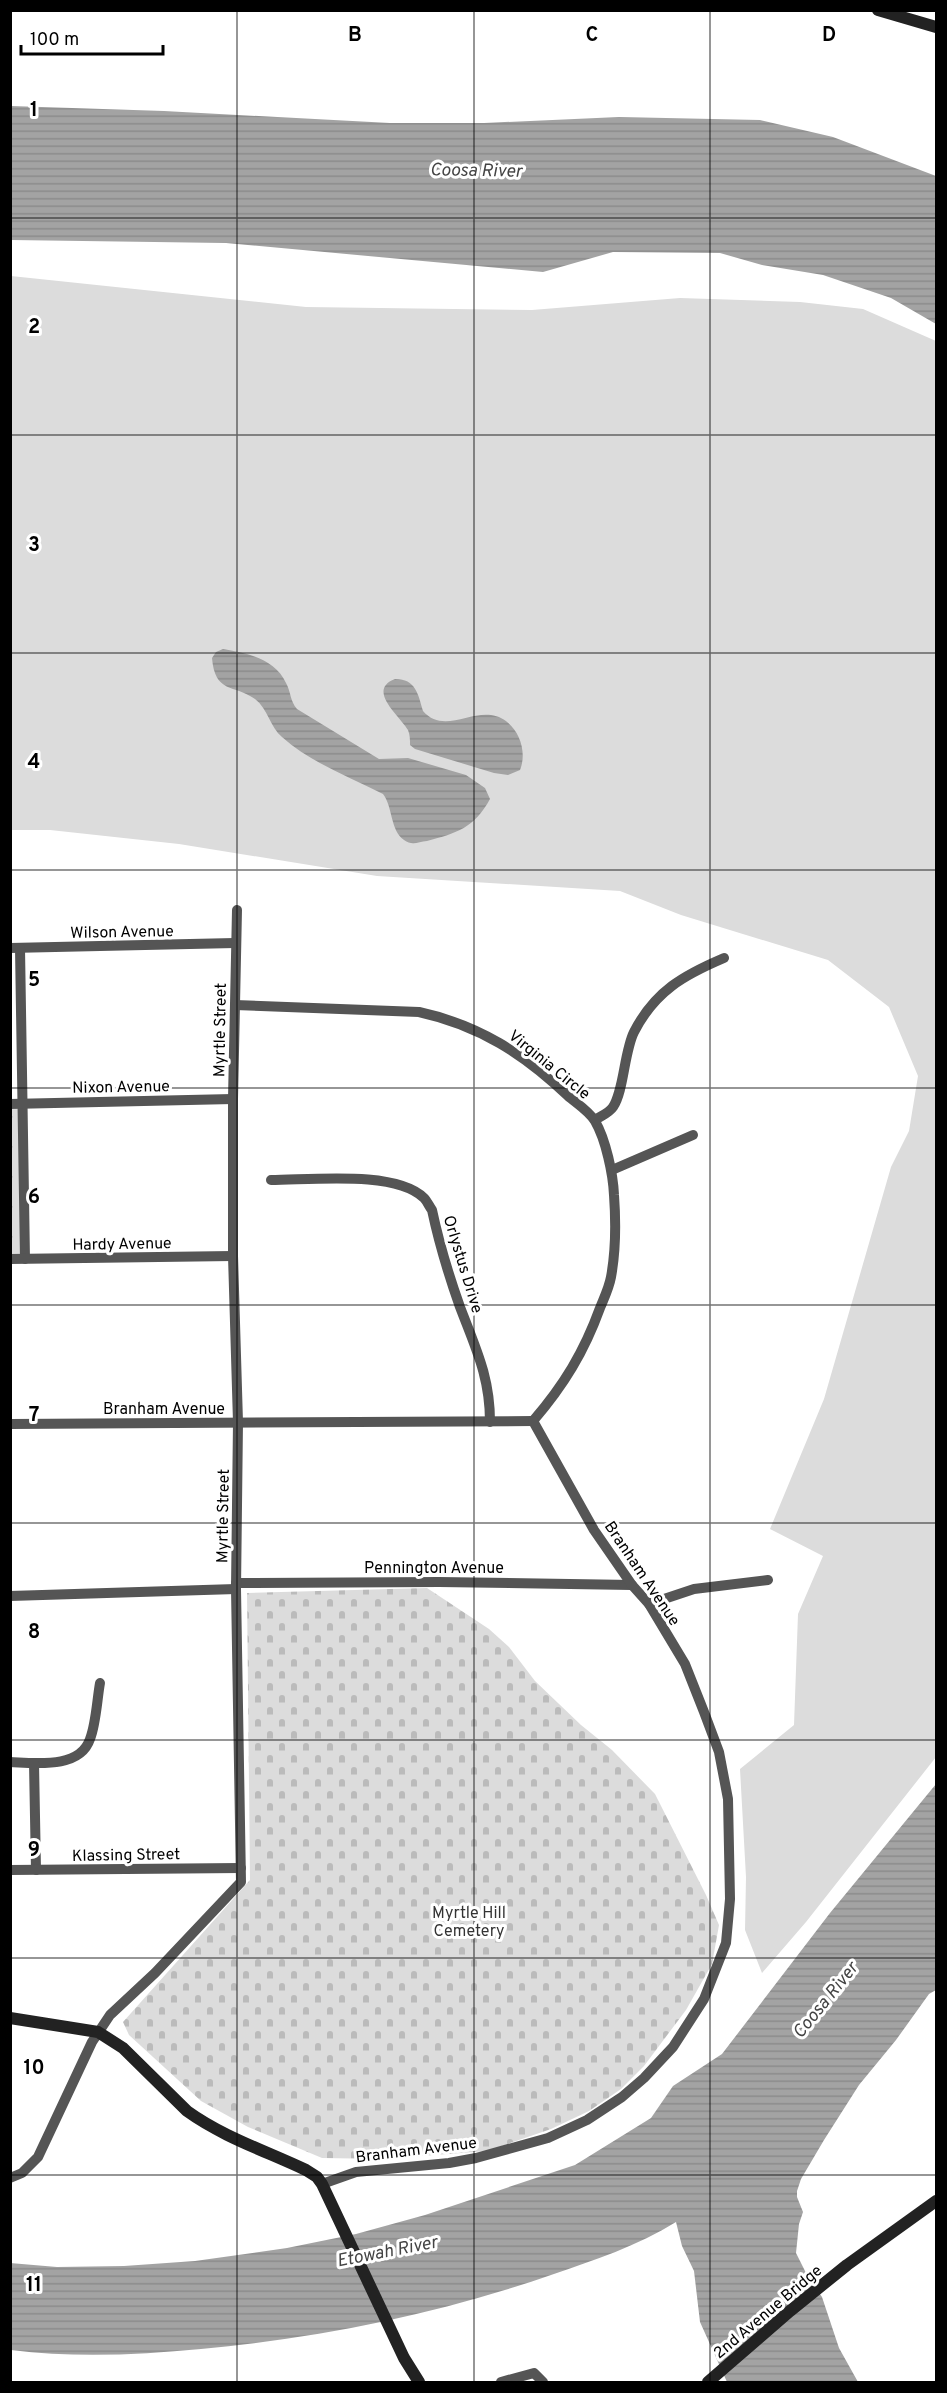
<svg xmlns="http://www.w3.org/2000/svg" width="947" height="2393" viewBox="0 0 947 2393" font-family="Overpass,sans-serif">
  <style>
    .grass { fill: #dcdcdc }
    .cemetery { fill: url(#cemetery-stones) }
    .park { fill: url(#park-tufts) }
    .water { fill: url(#water-rules) }
    .lines { fill: none; stroke-linecap: round; stroke-linejoin: round }
    .street { stroke: #555; stroke-width: 10 }
    .secondary { stroke: #222; stroke-width: 12 }
    .grid { fill: none; stroke: #000; stroke-width: 1.5; stroke-opacity: 0.55 }
    .labels { text-anchor: middle; stroke-width: 6; stroke-linejoin: round; paint-order: stroke }
    .street-label { font-size: 16px; fill: #000; stroke: #fff }
    .park-label { font-size: 16px; fill: #333; stroke: #fff }
    .water-label { font-size: 18px; font-style: italic; fill: #444; stroke: #fff }
    .grid-label { font-size: 20px; text-anchor: middle; font-weight: bold; fill: #000; stroke: #fff; stroke-width: 6; stroke-linejoin: round; paint-order: stroke }
  </style>
  <defs>
    <pattern id="cemetery-stones" width="16" height="16" patternUnits="userSpaceOnUse" patternTransform="scale(1.5)"><rect width="16" height="16" fill="#dcdcdc"/><path d="M2 7V4a2 2 0 0 1 4 0v3zM10 15v-3a2 2 0 0 1 4 0v3z" fill="#bbb"/></pattern>
    <pattern id="park-tufts" width="24" height="20" patternUnits="userSpaceOnUse" patternTransform="scale(1.5)"><rect width="24" height="20" fill="#dcdcdc"/><path d="M3 7l-1-3M5 7V3M7 7l1-3M15 17l-1-3M17 17v-4M19 17l1-3" fill="none" stroke="#bbb"/></pattern>
    <pattern id="water-rules" width="6" height="5" patternUnits="userSpaceOnUse" patternTransform="scale(1.5)"><rect width="6" height="5" fill="#a3a3a3"/><path d="M0 2.5h6" fill="none" stroke="#8b8b8b"/></pattern>
  </defs>
  <rect width="100%" height="100%" fill="#fff"/>
  <polygon class="grass" points="11,276 306,307 532,310 680,298 800,302 863,309 936,341 936,1757 806,1922 762,1973 745,1930 746,1877 740,1769 794,1725 798,1614 823,1556 770,1529 824,1399 891,1167 909,1131 918,1076 889,1007 828,960 681,915 620,891 377,876 179,844 50,830 11,830"/>
  <polygon class="cemetery" points="427,1588 489,1629 509,1647 535,1681 581,1725 612,1750 655,1794 706,1895 719,1925 712,1964 686,2010 644,2066 621,2089 589,2111 551,2129 487,2151 384,2159 322,2158 248,2127 201,2101 129,2035 123,2022 250,1880 247,1593"/>
  <polygon class="park" points="10,1104 24,1104 25,1259 11,1259"/>
  <g class="water">
    <polygon points="11,106 164,111 390,123 484,123 619,117 760,120 833,137 936,176 936,324 891,298 823,275 762,265 720,253 613,252 543,272 226,243 11,240"/>
    <path d="M 223,649 C 247,653 275,659 286,683 C 291,692 290,701 297,709 L 379,759 L 408,758 L 466,775 L 485,788 L 490,799 C 474,828 457,833 427,841 C 418,842 412,846 404,840 C 390,830 393,807 383,794 C 348,776 311,763 282,737 C 270,727 268,709 255,699 C 234,684 215,694 212,658 L 216,652 Z"/>
    <path d="M 395,679 C 416,679 418,694 423,711 C 442,733 468,712 491,715 C 515,718 529,748 520,770 L 508,775 L 494,773 L 415,749 L 410,745 C 410,740 410,735 408,730 C 400,716 366,690 395,679 Z"/>
    <path d="M 936,1784 L 936,1990 L 929,1994 L 896,2040 L 859,2085 L 824,2140 L 801,2179 L 797,2191 L 797,2197 L 803,2212 L 799,2224 L 796,2253 L 807,2275 L 822,2297 L 839,2348 L 858,2382 L 727,2382 L 700,2322 L 694,2271 L 682,2246 L 676,2222 C 638,2246 594,2260 551,2275 C 438,2314 320,2338 201,2349 C 138,2355 74,2358 11,2350 L 10,2263 L 57,2267 L 124,2266 L 195,2261 L 287,2248 L 356,2234 L 425,2215 L 575,2165 L 651,2118 L 673,2086 L 722,2054 L 830,1913 Z"/>
  </g>
  <g class="lines">
    <g class="street">
      <polyline points="10,948 235,943"/>
      <polyline points="20,948 25,1259"/>
      <path d="M 235,1005 L 419,1012 C 479,1025 524,1054 568,1096 C 576,1103 589,1111 595,1121 C 606,1140 613,1174 614,1195 C 616,1223 616,1250 611,1277 C 609,1288 604,1298 600,1308 C 584,1352 564,1385 533,1421"/>
      <polyline points="10,1104 233,1099"/>
      <path d="M 595,1120 C 601,1116 609,1113 613,1107 C 624,1091 624,1052 634,1032 C 655,991 684,975 724,958"/>
      <polyline points="612,1170 693,1135"/>
      <path d="M 271,1180 C 310,1180 396,1170 424,1198 C 427,1201 429,1206 432,1210 C 439,1243 449,1276 460,1307 C 476,1349 490,1377 490,1422"/>
      <polyline points="10,1259 233,1256"/>
      <polyline points="10,1424 533,1421"/>
      <polyline points="236,1583 439,1582 632,1585"/>
      <polyline points="10,1596 236,1589"/>
      <polyline points="649,1604 694,1589 768,1580"/>
      <path d="M 10,1762 C 36,1763 80,1769 90,1739 C 96,1724 97,1700 100,1683"/>
      <polyline points="34,1763 36,1870"/>
      <polyline points="10,1870 241,1868"/>
      <polyline points="10,2178 22,2173 38,2157 92,2042 110,2015 155,1973 241,1882 236,1589 238,1422 233,1256 233,1099 237,910"/>
      <polyline points="322,2184 356,2172 449,2163 476,2158 548,2138 587,2120 622,2097 644,2078 673,2047 704,1999 726,1943 730,1899 728,1799 719,1752 704,1712 685,1664 649,1604 632,1585 594,1530 533,1421"/>
      <polyline points="501,2382 534,2373 543,2382"/>
    </g>
    <g class="secondary">
      <polyline points="878,10 936,27"/>
      <path d="M 10,2018 L 98,2032 L 123,2048 L 187,2111 C 223,2137 266,2151 306,2170 L 317,2177 L 322,2184 L 404,2358 L 419,2382"/>
      <polyline points="708,2382 790,2311 847,2265 936,2201"/>
    </g>
  </g>
  <path class="grid" d="M 237,10 L 237,2382M 474,10 L 474,2382M 710,10 L 710,2382M 10,218 L 936,218M 10,435 L 936,435M 10,653 L 936,653M 10,870 L 936,870M 10,1088 L 936,1088M 10,1305 L 936,1305M 10,1523 L 936,1523M 10,1740 L 936,1740M 10,1958 L 936,1958M 10,2175 L 936,2175"/>
  <g class="labels">
    <g class="street-label">
      <text transform="translate(122 931) rotate(-1)" y="6">Wilson Avenue</text>
      <text transform="translate(219 1030) rotate(-89)" y="6">Myrtle Street</text>
      <text transform="translate(550 1064) rotate(39)" y="6">Virginia Circle</text>
      <text transform="translate(121 1086) rotate(-1)" y="6">Nixon Avenue</text>
      <text transform="translate(122 1243) rotate(-1)" y="6">Hardy Avenue</text>
      <text transform="translate(464 1264) rotate(73)" y="6">Orlystus Drive</text>
      <text x="164" y="1414">Branham Avenue</text>
      <text transform="translate(222 1516) rotate(-89)" y="6">Myrtle Street</text>
      <text x="434" y="1573">Pennington Avenue</text>
      <text transform="translate(643 1573) rotate(56)" y="6">Branham Avenue</text>
      <text transform="translate(126 1854) rotate(-1)" y="6">Klassing Street</text>
      <text transform="translate(416 2149) rotate(-7)" y="6">Branham Avenue</text>
      <text transform="translate(767 2311) rotate(-40)" y="6">2nd Avenue Bridge</text>
    </g>
    <g class="park-label">
      <text x="469" y="1918">Myrtle Hill<tspan x="469" dy="18">Cemetery</tspan></text>
    </g>
    <g class="water-label">
      <text transform="translate(476 170) rotate(1)" y="6">Coosa River</text>
      <text transform="translate(825 2000) rotate(-51)" y="6">Coosa River</text>
      <text transform="translate(387 2251) rotate(-11)" y="6">Etowah River</text>
    </g>
  </g>
  <g class="grid-label">
    <text x="355" y="41">B</text>
    <text x="592" y="41">C</text>
    <text x="829" y="41">D</text>
    <text x="34" y="116">1</text>
    <text x="34" y="333">2</text>
    <text x="34" y="551">3</text>
    <text x="34" y="768">4</text>
    <text x="34" y="986">5</text>
    <text x="34" y="1203">6</text>
    <text x="34" y="1421">7</text>
    <text x="34" y="1638">8</text>
    <text x="34" y="1856">9</text>
    <text x="34" y="2074">10</text>
    <text x="34" y="2291">11</text>
  </g>
  <rect width="947" height="2393" fill="none" stroke="#000000" stroke-width="24"/>
  <path d="M21 45v9h142v-9" fill="none" stroke="#000000" stroke-width="3"/>
  <text x="30" y="45" font-size="18" fill="#000000" stroke="#ffffff" stroke-width="4.5" paint-order="stroke">100 m</text>
</svg>
